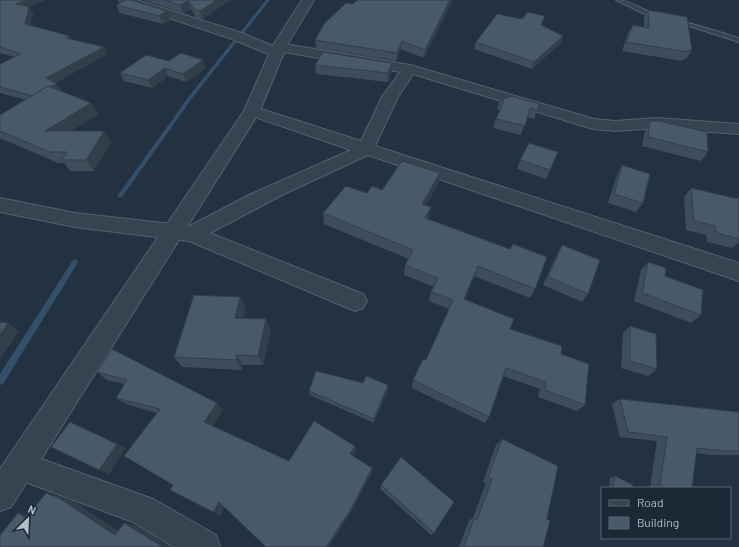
<svg xmlns="http://www.w3.org/2000/svg" width="739" height="547" viewBox="0 0 739 547" font-family="Barlow,sans-serif">
  <style>
    .lines { fill: none; stroke-linecap: round; stroke-linejoin: round }
    .stream { fill: #344f69; fill-rule: evenodd }
    .service-casing { stroke: #55616e; stroke-width: 2 }
    .minor-casing { stroke: #55616e; stroke-width: 2 }
    .tertiary-casing { stroke: #55616e; stroke-width: 2 }
    .service { fill: #374350; fill-rule: evenodd }
    .minor { fill: #374350; fill-rule: evenodd }
    .tertiary { fill: #374350; fill-rule: evenodd }
    .wall { fill: #3e4d5b }
    .shaded-wall { fill: #323e4a }
    .building { fill: #48596a; stroke: #323e4a }
  </style>
  <rect width="100%" height="100%" fill="#223241"/>
  <g class="lines">
    <g class="stream">
      <polygon points="266,0 270,0 193,97 122,197 118,197 117,196 118,195 190,95"/>
      <polygon points="75,259 77,260 78,262 77,264 3,384 0,385 0,374 73,260"/>
    </g>
    <g class="service-casing">
      <path id="service" d="M 616,0 C 630,0 640,9 653,13 C 682,21 710,29 739,38 L 739,42 L 683,24 L 647,15 Z"/>
    </g>
    <g class="minor-casing">
      <g id="minor">
        <polygon points="119,0 137,0 242,33 273,46 279,43 410,65 594,119 615,121 657,118 739,124 739,134 657,128 615,131 593,129 413,74 398,97 375,146 739,263 739,281 368,155 284,194 210,233 363,294 367,301 363,308 355,311 189,241 75,227 0,212 0,198 75,213 190,226 249,195 351,150 246,114 244,111 246,108 252,106 258,108 361,141 382,97 400,72 284,52 283,56 273,56 232,39 121,2"/>
        <polygon points="19,451 153,499 216,535 220,547 174,547 133,522 9,476 4,466 9,456"/>
      </g>
    </g>
    <g class="tertiary-casing">
      <polygon id="tertiary" points="302,0 314,0 286,47 260,111 11,507 0,511 0,469 244,111 272,47"/>
    </g>
    <use href="#service" class="service"/>
    <use href="#minor" class="minor"/>
    <use href="#tertiary" class="tertiary"/>
  </g>
  <g class="wall">
    <polygon points="0,0 29,7 33,13 30,26 72,40 107,54 55,83 62,91 61,91 91,103 98,114 71,131 104,131 111,142 94,171 70,171 64,163 58,163 0,138 0,115 26,100 0,93 0,64 14,57 0,53"/>
    <polygon points="126,0 170,20 163,24 120,13 116,5"/>
    <polygon points="144,0 230,0 203,19 196,17 191,9 183,13"/>
    <polygon points="453,0 424,58 401,49 396,61 316,48 315,40 353,4"/>
    <polygon points="648,10 692,50 686,59 684,59 682,61 622,51 628,33 633,25 644,27 644,18"/>
    <polygon points="542,25 563,36 561,43 532,69 474,49 476,42"/>
    <polygon points="169,61 206,68 186,82 168,76 152,88 124,81 120,73"/>
    <polygon points="315,65 392,72 388,82 316,74"/>
    <polygon points="500,100 539,104 534,119 527,117 521,135 493,128 496,119 500,110 497,109"/>
    <polygon points="650,121 708,152 701,161 642,146 645,130"/>
    <polygon points="558,152 546,179 517,169 520,160"/>
    <polygon points="622,165 643,203 636,212 608,203 617,175"/>
    <polygon points="440,173 438,184 426,205 431,207 429,217 428,219 535,289 530,298 474,276 465,299 510,329 561,354 585,405 577,411 538,397 540,389 503,376 489,417 485,423 412,388 413,380 426,360 449,309 429,301 431,292 434,287 404,275 405,265 409,259 324,224 323,213 367,193 382,190"/>
    <polygon points="691,188 737,199 739,196 739,242 732,248 707,242 706,235 686,230 684,197"/>
    <polygon points="562,245 588,294 582,302 543,285 557,254"/>
    <polygon points="648,262 665,276 701,315 691,323 634,301 641,270"/>
    <polygon points="240,297 246,309 243,318 266,319 271,330 263,365 243,365 242,370 182,367 174,357"/>
    <polygon points="630,326 657,369 648,376 621,368 623,333"/>
    <polygon points="112,349 223,410 212,426 289,461 355,446 356,451 353,456 372,468 372,472 351,512 224,507 220,515 173,485 157,413 126,404 116,398 124,384 107,380 97,372"/>
    <polygon points="388,390 374,423 310,395 309,391"/>
    <polygon points="620,399 739,412 739,455 711,455 696,453 692,488 650,488 657,441 620,437 612,404"/>
    <polygon points="502,439 547,519 543,547 459,547 469,520 473,518 486,483 483,482 496,445"/>
    <polygon points="615,476 633,488 609,488 610,478"/>
    <polygon points="381,485 434,533 431,535 380,489"/>
  </g>
  <g class="shaded-wall">
    <polygon points="27,0 47,0 29,7 33,13 29,31 25,24 16,4"/>
    <polygon points="217,0 230,0 203,19 200,11"/>
    <polygon points="450,0 453,0 424,58 425,50"/>
    <polygon points="188,1 191,9 183,13 180,5"/>
    <polygon points="167,11 170,20 163,24 159,16"/>
    <polygon points="70,36 73,43 66,38"/>
    <polygon points="563,36 561,43 532,69 534,62"/>
    <polygon points="402,41 401,49 396,61 397,53"/>
    <polygon points="104,47 107,54 50,85 46,78"/>
    <polygon points="203,60 206,68 186,82 183,74"/>
    <polygon points="392,63 392,72 388,82 388,73"/>
    <polygon points="165,68 168,76 152,88 148,80"/>
    <polygon points="57,84 62,91 38,103 33,96"/>
    <polygon points="91,103 98,114 53,142 45,131"/>
    <polygon points="104,131 111,142 94,171 86,160"/>
    <polygon points="440,173 438,184 421,214 422,204"/>
    <polygon points="431,207 429,217 423,228 425,218"/>
    <polygon points="478,266 474,276 461,308 464,299"/>
    <polygon points="240,297 246,309 241,329 235,318"/>
    <polygon points="266,319 271,330 263,365 258,356"/>
    <polygon points="8,323 19,331 0,360 0,335"/>
    <polygon points="237,355 243,365 242,370 236,360"/>
    <polygon points="388,385 388,390 374,423 374,419"/>
    <polygon points="217,403 223,410 210,428 204,422"/>
    <polygon points="117,444 126,448 109,474 99,470"/>
    <polygon points="355,446 356,451 351,459 350,454"/>
    <polygon points="372,468 372,472 351,512 329,547 326,547"/>
    <polygon points="46,493 61,497 73,501 127,537 115,535"/>
    <polygon points="219,502 225,505 220,515 213,512"/>
    <polygon points="18,513 34,516 26,518"/>
    <polygon points="124,523 135,525 171,547 163,547"/>
  </g>
  <g class="building">
    <polygon points="0,0 27,0 16,4 29,7 25,24 70,36 66,38 104,47 46,78 57,84 50,87 48,86 33,96 0,87 0,64 21,54 0,47"/>
    <polygon points="126,0 132,0 167,11 159,16 116,5"/>
    <polygon points="164,0 217,0 200,11 194,9 188,1 180,5"/>
    <polygon points="357,0 450,0 425,50 402,41 397,53 315,40 324,24 346,3 353,4"/>
    <polygon points="648,10 687,17 692,50 688,50 688,52 626,42 633,25 649,28"/>
    <polygon points="528,12 545,16 541,25 563,36 534,62 476,42 497,14 522,19"/>
    <polygon points="323,52 392,63 388,73 315,65"/>
    <polygon points="181,53 203,60 183,74 165,68 148,80 120,73 146,55 169,61"/>
    <polygon points="48,86 91,103 45,131 104,131 86,160 62,160 67,152 50,152 0,131 0,115"/>
    <polygon points="512,96 539,104 537,110 530,108 525,126 496,119 504,101 500,100"/>
    <polygon points="650,121 659,121 707,132 708,152 648,137"/>
    <polygon points="529,143 558,152 550,170 520,160"/>
    <polygon points="402,161 440,173 422,204 431,207 425,218 510,249 513,244 547,257 535,289 478,266 464,299 514,319 510,329 562,346 561,354 589,364 585,405 545,390 546,382 506,368 489,417 413,380 423,359 426,360 453,300 431,292 438,278 405,265 413,250 323,213 346,186 367,193 372,186 382,190"/>
    <polygon points="622,165 650,174 643,203 614,194"/>
    <polygon points="691,188 739,199 739,239 716,233 715,226 694,221"/>
    <polygon points="562,245 600,260 588,294 548,277"/>
    <polygon points="648,262 666,268 665,276 703,290 701,315 642,293"/>
    <polygon points="194,295 240,297 235,318 266,319 258,356 237,355 236,360 174,357"/>
    <polygon points="0,322 8,323 0,335"/>
    <polygon points="630,326 656,334 657,369 630,361"/>
    <polygon points="112,349 217,403 204,422 289,461 314,421 355,446 350,454 372,468 351,509 326,547 266,547 219,502 213,512 170,490 173,485 124,456 160,409 116,398 127,380 97,372"/>
    <polygon points="316,371 363,383 366,376 388,385 374,419 309,391"/>
    <polygon points="620,399 739,412 739,451 722,451 697,448 692,488 666,488 660,485 667,437 628,432"/>
    <polygon points="70,422 117,444 99,470 51,447"/>
    <polygon points="502,439 558,466 547,519 550,521 543,547 464,547 474,518 477,520 492,479 488,477"/>
    <polygon points="401,457 454,502 434,533 381,485"/>
    <polygon points="615,476 633,485 633,488 613,488"/>
    <polygon points="46,493 59,498 115,535 124,523 163,547 0,547 0,535 18,513 26,518"/>
  </g>
  <rect x="601" y="487" width="130" height="52" fill="#1c2835" stroke="#586471"/>
  <rect x="609" y="500" width="20" height="6" fill="#374350" stroke="#586471"/>
  <text x="637" y="507" font-size="12" fill="#b3becb">Road</text>
  <rect x="609" y="517" width="20" height="12" fill="#48596a" stroke="#586471"/>
  <text x="637" y="527" font-size="12" fill="#b3becb">Building</text>
  <g transform="translate(28 519) rotate(24)" stroke="#1c2835" stroke-width="3" paint-order="stroke">
  <path d="M0-3L7 15L0 10L-7 15Z" fill="#b3becb"/>
  <text y="-6" font-size="11" font-weight="bold" text-anchor="middle" fill="#b3becb">N</text>
  </g>
</svg>
